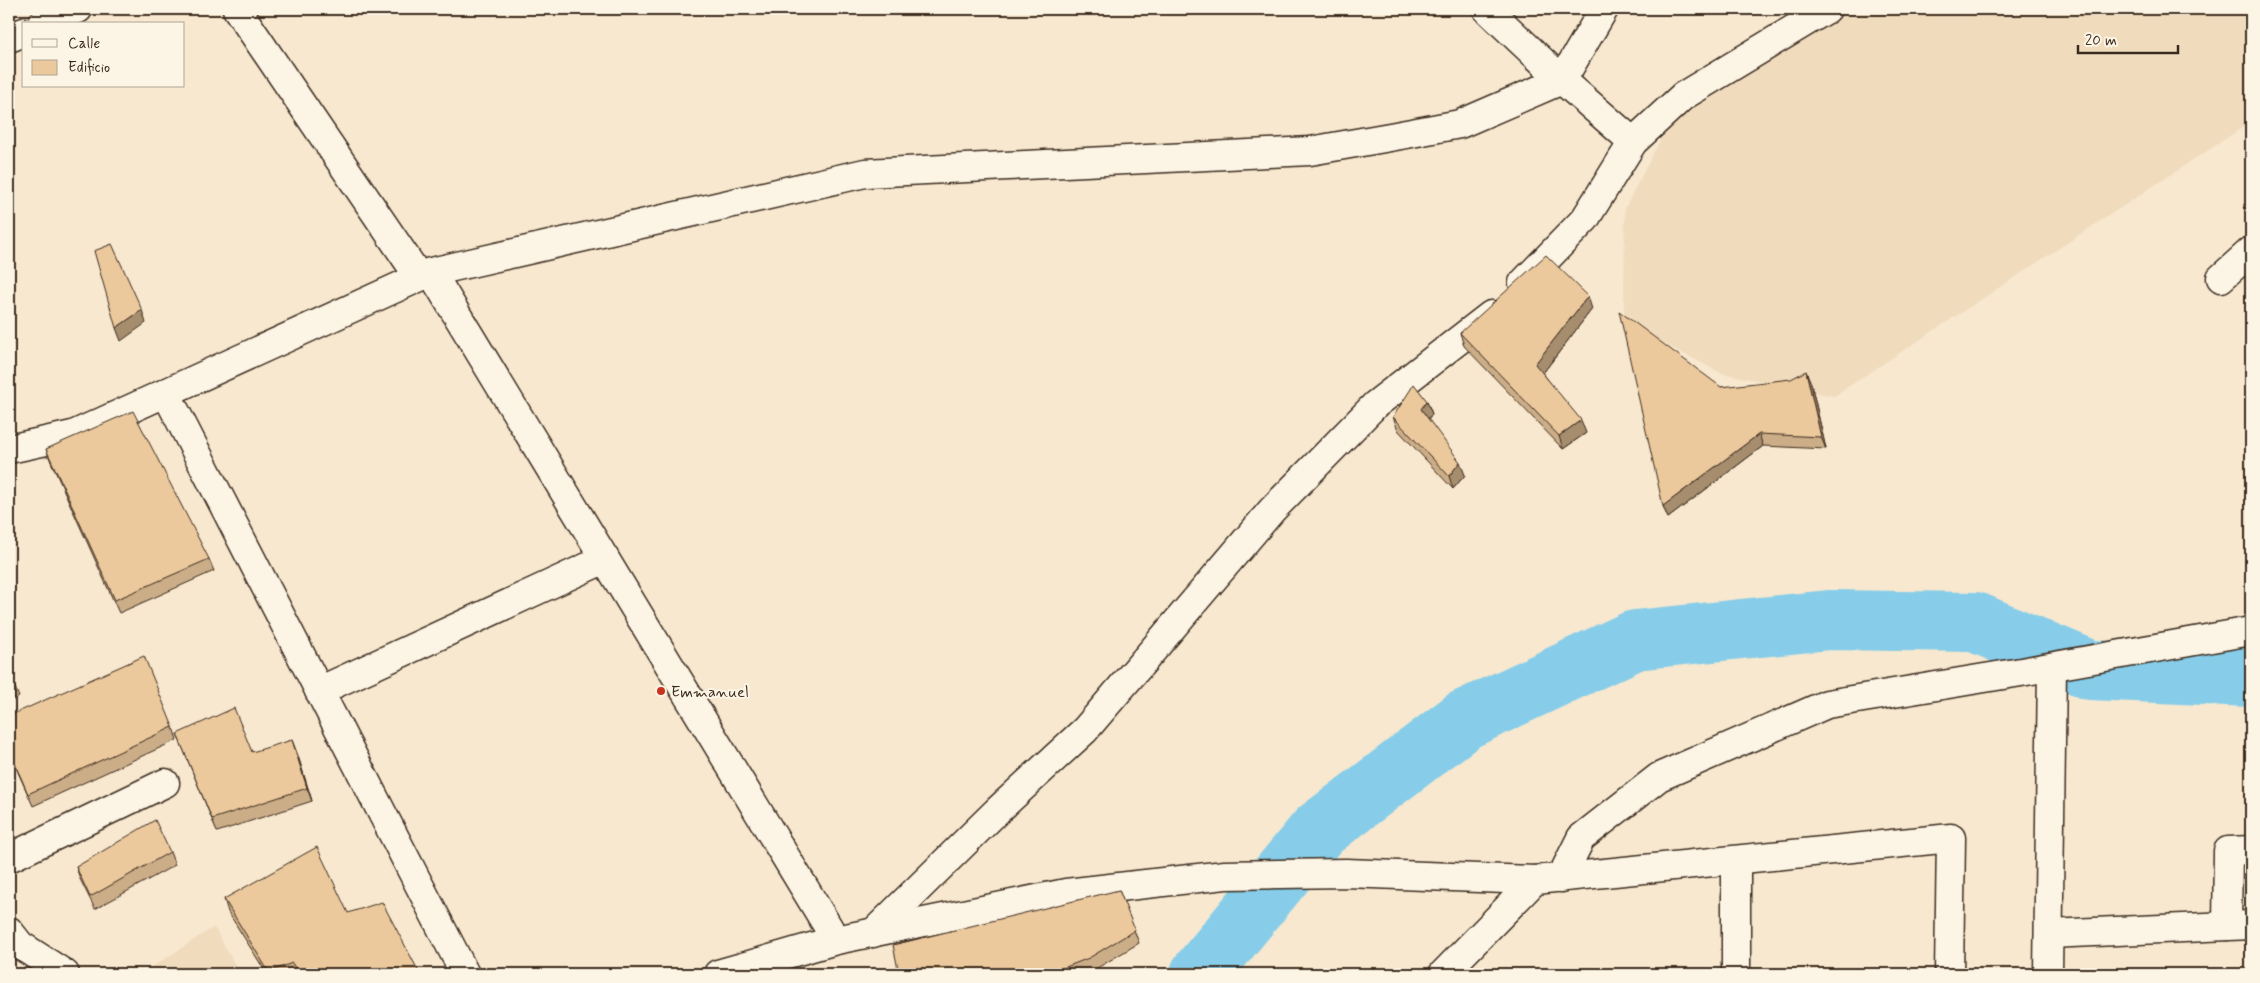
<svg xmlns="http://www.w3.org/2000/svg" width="2260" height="983" viewBox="0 0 2260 983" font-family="Mynerve,sans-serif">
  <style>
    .built { fill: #f0dbbd }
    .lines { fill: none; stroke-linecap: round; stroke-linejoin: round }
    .river { stroke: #87cde9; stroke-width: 60 }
    .street-casing { stroke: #3b2a1e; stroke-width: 31 }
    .street { stroke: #fcf5e5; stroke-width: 28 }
    .wall { fill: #cbad87; stroke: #3b2a1e }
    .shaded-wall { fill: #a58d6e; stroke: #3b2a1e }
    .building { fill: #ecc99d; stroke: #3b2a1e }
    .poi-dot { fill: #c8321e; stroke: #fcf5e5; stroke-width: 2 }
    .labels { text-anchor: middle; stroke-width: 4; stroke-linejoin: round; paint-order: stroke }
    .poi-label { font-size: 16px; fill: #3b2a1e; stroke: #fcf5e5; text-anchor: start }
  </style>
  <rect width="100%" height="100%" fill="#f7e8cf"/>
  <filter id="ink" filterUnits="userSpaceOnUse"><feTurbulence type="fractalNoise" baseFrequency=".02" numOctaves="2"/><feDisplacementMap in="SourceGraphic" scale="10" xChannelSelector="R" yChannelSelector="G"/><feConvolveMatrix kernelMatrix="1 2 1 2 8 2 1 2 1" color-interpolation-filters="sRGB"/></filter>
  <g filter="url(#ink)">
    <g class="built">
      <polygon points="1834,9 2251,9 2251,122 1834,396 1721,373 1624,323 1625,208 1683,96"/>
      <polygon points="214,927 240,974 141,974"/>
    </g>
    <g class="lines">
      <polyline class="river" points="1200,974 1318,831 1464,720 1635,640 1829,620 1975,622 2090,670 2251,677"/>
      <g class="street-casing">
        <g id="street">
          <polyline points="237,9 419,277"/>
          <polyline points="1604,9 1562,80 1633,142"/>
          <polyline points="42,24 78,9"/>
          <polyline points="9,38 24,32"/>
          <polyline points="431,272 836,940 1066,893 1225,875 1346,873 1535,880 1951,838 1949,974"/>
          <polyline points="2221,278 2251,251"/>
          <polyline points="1523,283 1585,219 1633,142 1683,96 1827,9"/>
          <polyline points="166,393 465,974"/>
          <polyline points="9,449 73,435 431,272 865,173 1310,151 1390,137 1460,124 1562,80 1487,9"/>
          <polyline points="319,691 605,559"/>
          <polyline points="9,858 165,783"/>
          <polyline points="1736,861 1736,974"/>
          <polyline points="1561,878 1581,838 1659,777 1827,704 2021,672 2251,631"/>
          <polyline points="2227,926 2228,851 2251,850"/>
          <polyline points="9,931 20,945 65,974"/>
          <polyline points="873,933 997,811 1085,730 1272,510 1375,405 1491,315"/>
          <polyline points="2049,934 2251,925"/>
          <polyline points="718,974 836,940"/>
          <polyline points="1443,974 1535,880"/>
          <polyline points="2048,974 2052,667"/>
        </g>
      </g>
      <use href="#street" class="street"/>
    </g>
    <g class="wall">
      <polygon points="1592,309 1543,373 1586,433 1563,449 1464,346 1460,333"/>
      <polygon points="1811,383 1826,449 1763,446 1668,518 1663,506 1721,387"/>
      <polygon points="1427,401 1432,414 1428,419 1465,475 1453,489 1398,430 1393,417"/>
      <polygon points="46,449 209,559 214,571 119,613 51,462"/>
      <polygon points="9,673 19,697 9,702"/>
      <polygon points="9,716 173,727 177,740 33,806 9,752"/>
      <polygon points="177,734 252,752 297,753 312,801 217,832"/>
      <polygon points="170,852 175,865 95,909 80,879 76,867"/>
      <polygon points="1119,890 1139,943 1094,970 1084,974 899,974"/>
      <polygon points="224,899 348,913 420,974 267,974 228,912"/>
    </g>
    <g class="shaded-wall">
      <polygon points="1588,296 1592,309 1540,377 1535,364"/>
      <polygon points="142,310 146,323 121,341 116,328"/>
      <polygon points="1806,371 1811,383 1826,449 1821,437"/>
      <polygon points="1427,401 1432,414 1425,422 1421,409"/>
      <polygon points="1581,420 1586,433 1563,449 1559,436"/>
      <polygon points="1759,434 1763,446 1668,518 1663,506"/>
      <polygon points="1460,462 1465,475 1453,489 1449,476"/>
      <polygon points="292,740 297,753 312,801 307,788"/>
    </g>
    <g class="building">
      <polygon points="112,244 142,310 116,328 94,251"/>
      <polygon points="1546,255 1588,296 1535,364 1581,420 1559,436 1460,333"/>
      <polygon points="1619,311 1721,387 1791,379 1806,371 1821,437 1759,434 1663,506"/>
      <polygon points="1414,384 1427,401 1421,409 1460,462 1449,476 1393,417"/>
      <polygon points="133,411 209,559 115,600 46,449"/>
      <polygon points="144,656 173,727 28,794 9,750 9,716"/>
      <polygon points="9,673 14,685 9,687"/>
      <polygon points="234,708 252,752 292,740 307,788 212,819 177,734"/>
      <polygon points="155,820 170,852 90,897 76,867"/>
      <polygon points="317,847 348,913 382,902 420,974 299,974 292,963 269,972 224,899"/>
      <polygon points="1119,890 1135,930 1089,958 1048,974 899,974 893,945"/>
    </g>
  </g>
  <circle class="poi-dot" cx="661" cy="691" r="5"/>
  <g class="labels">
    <g class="poi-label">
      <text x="671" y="697">Emmanuel</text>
    </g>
  </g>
  <rect width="2260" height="983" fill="none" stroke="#fcf5e5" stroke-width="30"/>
  <rect x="15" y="15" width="2230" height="953" fill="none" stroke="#3b2a1e" stroke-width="2" filter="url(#ink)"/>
  <rect x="22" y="22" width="162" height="65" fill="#fcf5e5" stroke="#afa495"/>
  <rect x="32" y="39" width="25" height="8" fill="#fcf5e5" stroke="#afa495"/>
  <text x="68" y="48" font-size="15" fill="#3b2a1e">Calle</text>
  <rect x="32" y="60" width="25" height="15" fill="#ecc99d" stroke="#afa495"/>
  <text x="68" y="72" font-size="15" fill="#3b2a1e">Edificio</text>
  <path d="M2078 45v8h100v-8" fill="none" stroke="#3b2a1e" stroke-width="2.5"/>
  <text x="2085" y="45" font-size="15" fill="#3b2a1e" stroke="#fcf5e5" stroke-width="4" paint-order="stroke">20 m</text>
</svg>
